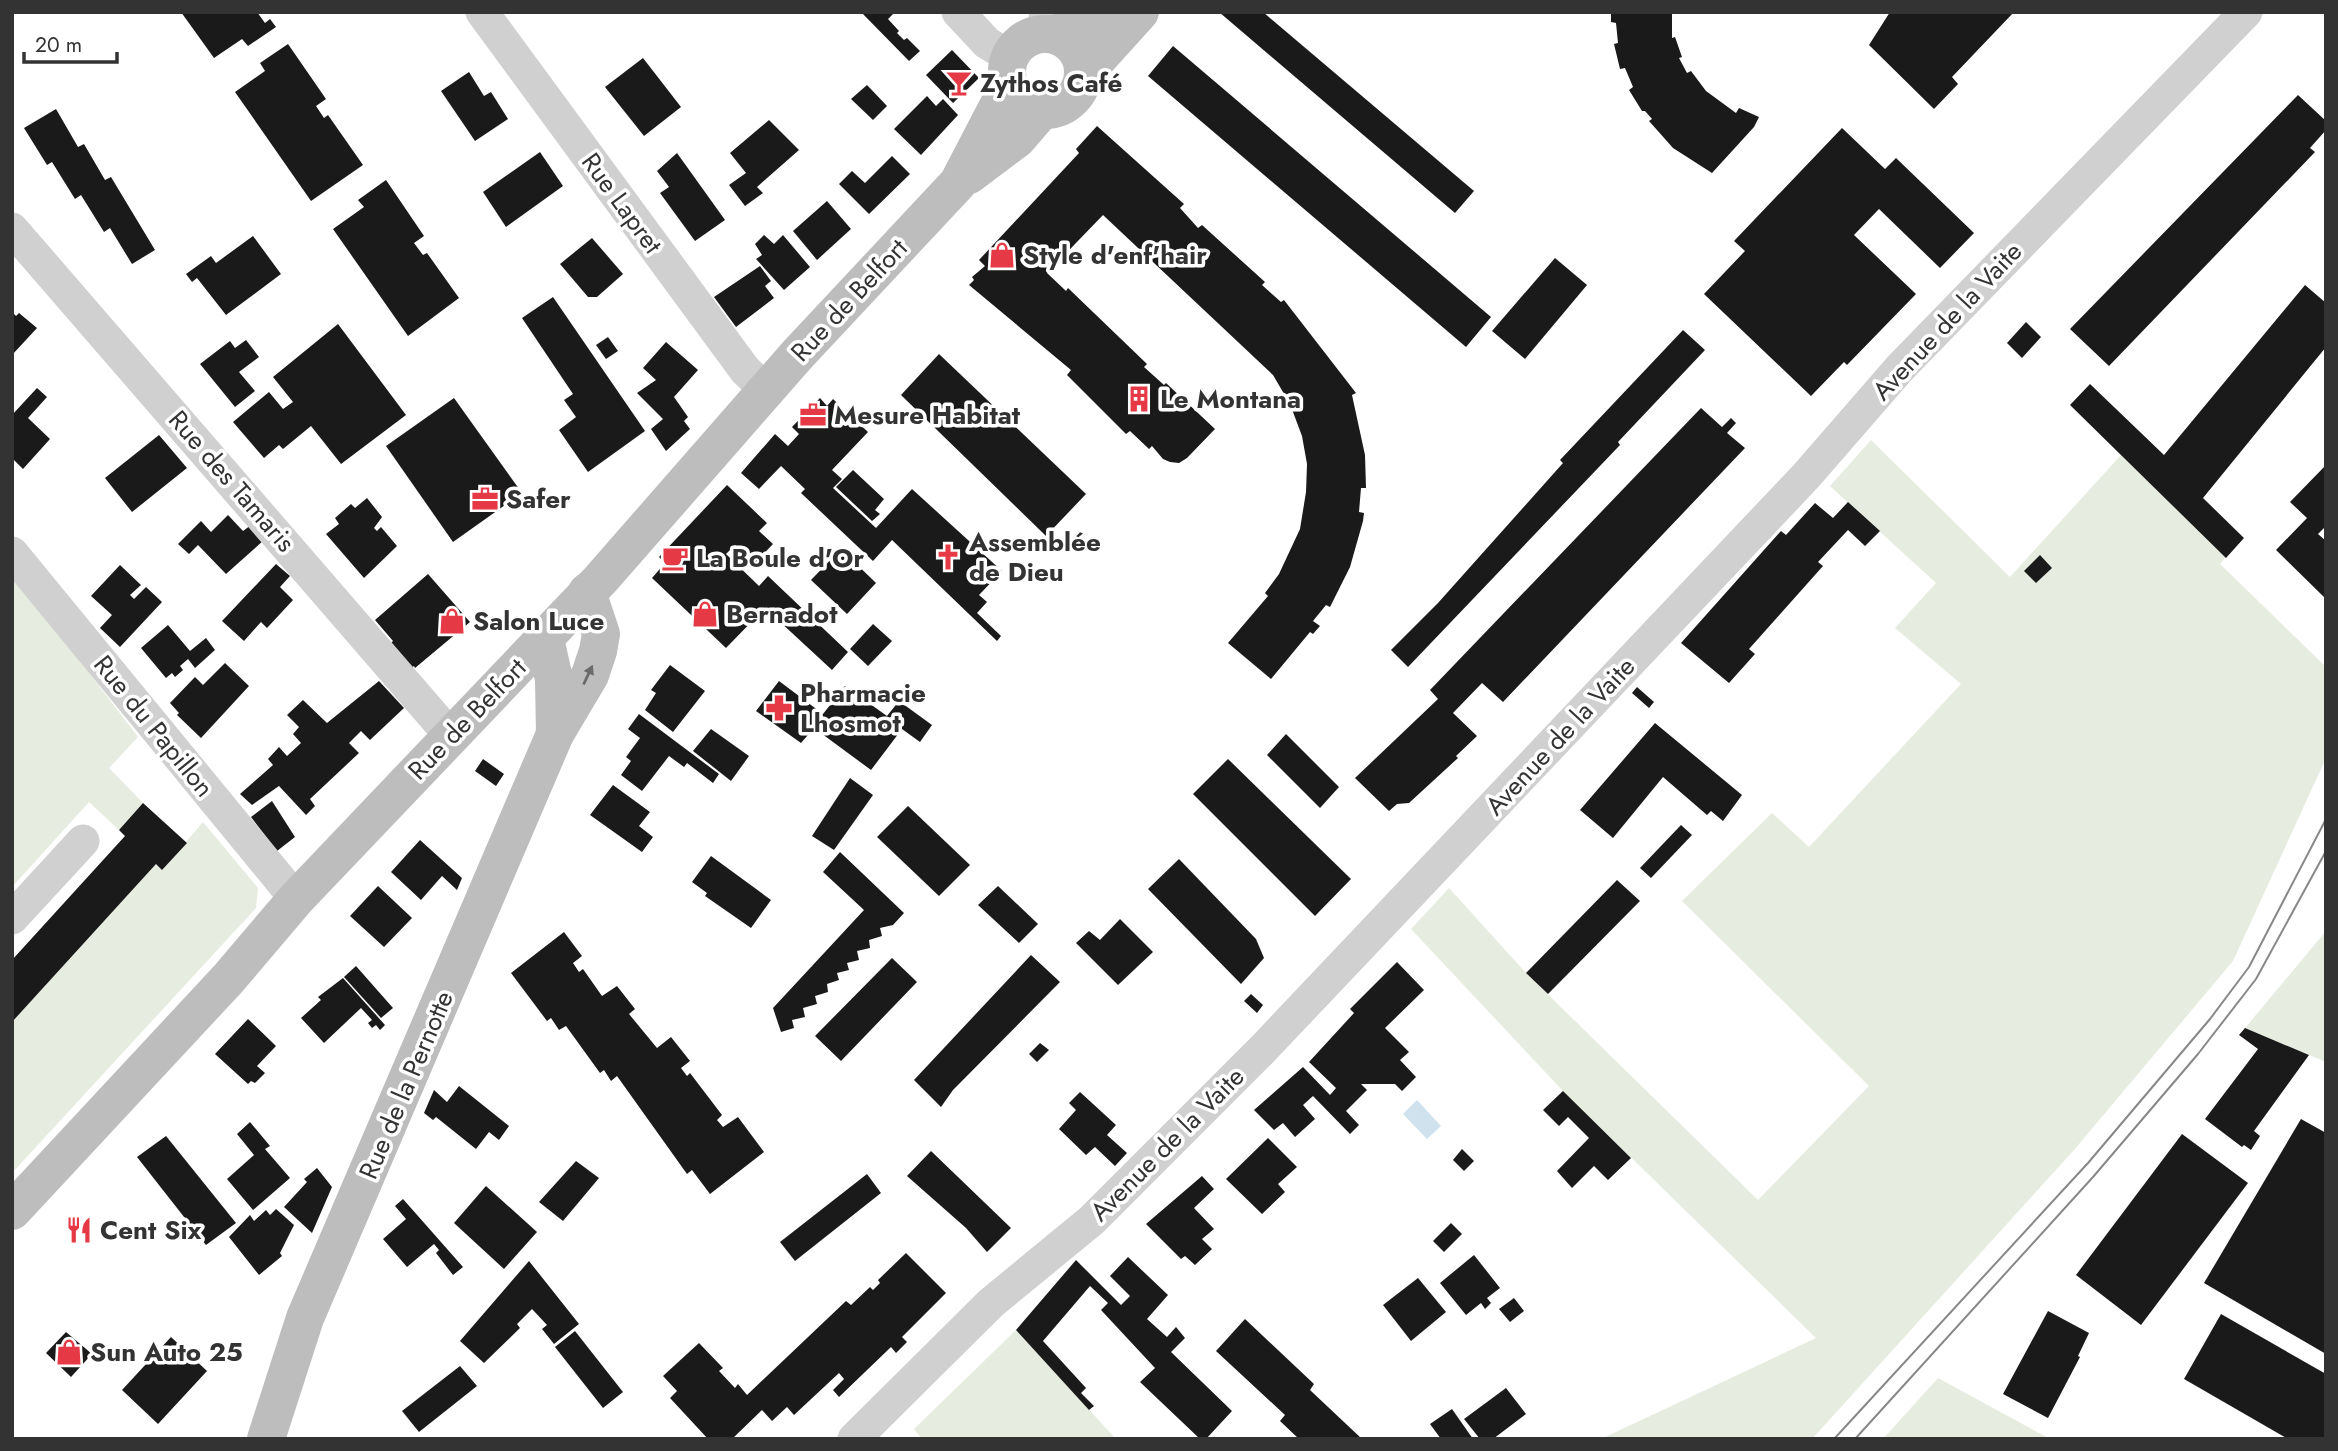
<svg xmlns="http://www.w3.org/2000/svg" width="2338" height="1451" viewBox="0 0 2338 1451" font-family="Jost,sans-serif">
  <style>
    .green { fill: #e6ecdf }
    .water { fill: #cfe2ee }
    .building { fill: #1a1a1a }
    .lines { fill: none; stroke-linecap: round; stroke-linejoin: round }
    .street { stroke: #d0d0d0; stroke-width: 33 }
    .secondary { stroke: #bdbdbd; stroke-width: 38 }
    .tram { stroke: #888; stroke-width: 2 }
    .oneway { fill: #6a6a6a }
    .labels { text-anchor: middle; stroke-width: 7; stroke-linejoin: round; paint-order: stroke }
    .poi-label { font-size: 26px; font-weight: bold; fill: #333; stroke: #fff; text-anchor: start }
    .street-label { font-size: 26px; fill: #333; stroke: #fff }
  </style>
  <rect width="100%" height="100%" fill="#fff"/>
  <g class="green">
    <polygon points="1871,440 2010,577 2121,455 2226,557 2220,564 2326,667 2326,758 2233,961 2074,1150 1812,1439 1601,1439 1816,1338 1563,1091 1411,929 1449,888 1526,973 1758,1200 1869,1086 1682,901 1772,813 1809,847 1961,684 1895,628 1936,583 1830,486"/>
    <polygon points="12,572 138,737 109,768 143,803 119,830 89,802 12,887"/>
    <polygon points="203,822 258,888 256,908 12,1173 12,1022 156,864 162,870"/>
    <polygon points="2326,931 2326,1062 2245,1028"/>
    <polygon points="1016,1330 1116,1439 922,1439 914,1429"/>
    <polygon points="1938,1378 2050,1439 1883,1439"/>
  </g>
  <polygon class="water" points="1417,1100 1441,1126 1427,1139 1403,1114"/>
  <g class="building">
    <polygon points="181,12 257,12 265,23 270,19 276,27 248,46 242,39 214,58"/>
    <polygon points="861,12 895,12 888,19 899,31 897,33 904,40 907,38 920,51 909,61"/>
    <polygon points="1219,12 1263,12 1474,191 1455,213"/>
    <polygon points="1611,12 1672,12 1672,38 1675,37 1682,57 1679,58 1687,73 1691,71 1706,91 1736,113 1739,108 1759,117 1754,127 1712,173 1673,148 1649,121 1652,119 1645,111 1642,111 1629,90 1633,87 1625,68 1620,69 1614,44 1618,43 1616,23 1611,22"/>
    <polygon points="1890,12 2014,12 1952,77 1958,84 1934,109 1869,45"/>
    <polygon points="288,44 326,99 316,106 324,118 328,115 363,165 311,201 235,92 265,71 260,63"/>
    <polygon points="1173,46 1491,317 1466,347 1148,76"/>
    <polygon points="952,50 979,78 953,103 926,75"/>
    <polygon points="643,58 681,107 644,136 605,87"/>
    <polygon points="469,72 484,96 491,92 508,119 475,141 441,91"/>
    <polygon points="867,85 887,106 873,120 851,99"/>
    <polygon points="2298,95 2326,121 2326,130 2310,148 2315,152 2109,366 2070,329"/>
    <polygon points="927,96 936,106 943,99 958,115 921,155 894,129"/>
    <polygon points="56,109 78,147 84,144 105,180 111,177 155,250 132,264 110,228 104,232 81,195 75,199 52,162 47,165 24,128"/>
    <polygon points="769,120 799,150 757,187 763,193 745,206 729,185 746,173 730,153"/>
    <polygon points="1097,126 1184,204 1180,208 1198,228 1202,225 1265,282 1262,285 1281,302 1284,300 1356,393 1352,395 1365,455 1366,488 1361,488 1359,512 1364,513 1363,521 1350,567 1330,607 1326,605 1313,621 1320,626 1313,634 1310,632 1271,679 1228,643 1268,596 1265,593 1279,574 1300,529 1306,492 1307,464 1302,436 1290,404 1273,375 1103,215 1047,273 1066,291 1068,288 1147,364 1144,367 1164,385 1166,383 1215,429 1187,458 1179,463 1170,462 1163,459 1152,446 1149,449 1130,431 1126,434 1067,375 1071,370 969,285 974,280 972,277 985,266 979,260 1079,153 1076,149"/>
    <polygon points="1842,128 1885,169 1896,158 1974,233 1940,268 1879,209 1854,235 1916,294 1847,365 1844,362 1811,396 1704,294 1745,251 1734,241"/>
    <polygon points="540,152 563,186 506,227 483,192"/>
    <polygon points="677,153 725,220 695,241 660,193 669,187 657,171"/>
    <polygon points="892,156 910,174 869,214 839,184 852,171 865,183"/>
    <polygon points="386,180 424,236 414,243 423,255 427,253 459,298 408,336 333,229 364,207 358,200"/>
    <polygon points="827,201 851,229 817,260 793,231"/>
    <polygon points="764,235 774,244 783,235 810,267 784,290 756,259 762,255 755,244"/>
    <polygon points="253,236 281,274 226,315 197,278 192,282 186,274 211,256 216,263"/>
    <polygon points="592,238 623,274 597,297 588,297 560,264"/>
    <polygon points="1555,258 1587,285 1525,359 1492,331"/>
    <polygon points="760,266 771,281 765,286 774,298 736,327 714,297"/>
    <polygon points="2305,285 2326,303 2326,347 2203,498 2244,538 2226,558 2070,405 2090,384 2164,455"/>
    <polygon points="553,297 645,431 588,472 559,430 576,417 564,400 573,394 522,318"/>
    <polygon points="12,312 16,316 19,313 37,328 12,355"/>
    <polygon points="2026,322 2041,337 2022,358 2007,343"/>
    <polygon points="338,324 406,415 341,464 311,426 283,449 279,445 264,458 233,422 269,392 283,409 293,402 273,377"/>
    <polygon points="1683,330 1705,350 1618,442 1620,445 1408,667 1391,650 1438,603 1563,463 1560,460"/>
    <polygon points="608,337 618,351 606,359 596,345"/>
    <polygon points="246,340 259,357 239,372 255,391 235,407 200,364 230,341 235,348"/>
    <polygon points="666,342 698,370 674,397 688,417 684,421 690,429 666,451 651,429 663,419 637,393 656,380 643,368"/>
    <polygon points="939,354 1086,494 1046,536 901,395"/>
    <polygon points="37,388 47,397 28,418 50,439 23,469 12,458 12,415"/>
    <polygon points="454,398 522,493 453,542 386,446"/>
    <polygon points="820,398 827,406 833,399 868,432 832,470 842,479 833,488 876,528 912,489 1002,571 979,595 987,602 977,613 1001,636 997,641 892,540 873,561 801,493 805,489 781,466 759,489 741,473 775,434 788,446 799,434 792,427"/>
    <polygon points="1701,408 1722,427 1731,418 1736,423 1727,433 1745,448 1503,702 1482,683 1453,713 1477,736 1456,756 1458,758 1409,803 1397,804 1389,811 1355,778 1438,699 1430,690"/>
    <polygon points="159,435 187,468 132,512 105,478"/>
    <polygon points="2326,465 2326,526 2318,534 2326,541 2326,599 2276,550 2307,518 2290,502"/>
    <polygon points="853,470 884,499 875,510 880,514 872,521 836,487"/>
    <polygon points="727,485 767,523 759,531 773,544 754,564 735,545 726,554 759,586 768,576 848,652 832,670 765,608 726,648 652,578 665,563 659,557"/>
    <polygon points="367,498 382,517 374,528 377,531 381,527 397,546 364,578 326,534 339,524 335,518 351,504 355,508"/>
    <polygon points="1848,502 1880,531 1865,546 1848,530 1818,562 1823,566 1749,649 1755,654 1729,683 1681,643 1781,531 1786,535 1815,503 1833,518"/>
    <polygon points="228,515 243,531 251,525 264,540 226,574 198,545 189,554 178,544 201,521 211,532"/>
    <polygon points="841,549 876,583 847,614 811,580"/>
    <polygon points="2040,555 2052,568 2036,583 2024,571"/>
    <polygon points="276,564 290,576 280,587 293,600 267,628 261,622 244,641 222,621"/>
    <polygon points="120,565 141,585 130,595 134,599 146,587 162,602 120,647 100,628 112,615 91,596"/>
    <polygon points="428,574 470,622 415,668 414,666 406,672 386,648 393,641 375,620"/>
    <polygon points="873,624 892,641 868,666 850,649"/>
    <polygon points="168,625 190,651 206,638 215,650 195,668 188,659 180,666 183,670 175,677 172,673 166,678 141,648"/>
    <polygon points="225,663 249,686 201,738 177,715 179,713 170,703 195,677 203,685"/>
    <polygon points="670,665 705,691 673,732 645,710 656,693 651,690"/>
    <polygon points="379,681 404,708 370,740 361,731 349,743 359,753 310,799 315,806 306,815 279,786 252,805 240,794 273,765 268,759 279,747 287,756 301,743 293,734 299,727 287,715 303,700 327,723"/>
    <polygon points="779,681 823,714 845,686 887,716 899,701 932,725 920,742 902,729 871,770 814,728 801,743 756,711"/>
    <polygon points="1637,687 1654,702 1649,708 1632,693"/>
    <polygon points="639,714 719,774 713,783 687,763 684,767 669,756 642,791 621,775 631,761 626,757 640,738 628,729"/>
    <polygon points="1655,723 1742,795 1723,821 1711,811 1707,815 1663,777 1613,838 1580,810"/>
    <polygon points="711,729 749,756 731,781 693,751"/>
    <polygon points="1286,734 1339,787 1320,808 1267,755"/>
    <polygon points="483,759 504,774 496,786 475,771"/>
    <polygon points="1228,759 1351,879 1315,916 1193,794"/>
    <polygon points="850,778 873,795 834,850 812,836"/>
    <polygon points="613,785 650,812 639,826 653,837 642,852 590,815"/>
    <polygon points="272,801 295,837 277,851 251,817"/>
    <polygon points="143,803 187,843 162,870 156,864 12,1022 12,960 125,836 119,830"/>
    <polygon points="908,806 970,865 939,896 877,837"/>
    <polygon points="1681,825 1692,835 1651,878 1640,868"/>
    <polygon points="420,840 462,878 457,890 442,876 421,900 391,872"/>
    <polygon points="840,852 904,913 893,925 880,928 882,936 869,940 870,948 857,951 859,960 847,963 849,970 837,973 839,980 827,984 828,992 815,996 817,1004 803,1008 805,1017 792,1020 794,1028 781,1032 773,1008 864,910 823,872"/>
    <polygon points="711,856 771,900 751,928 705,896 707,893 692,882"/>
    <polygon points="1179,859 1256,939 1264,958 1241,984 1148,889"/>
    <polygon points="1617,880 1640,901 1548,994 1526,973"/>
    <polygon points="378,886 412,918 384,947 350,916"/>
    <polygon points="998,886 1038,924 1019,943 978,905"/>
    <polygon points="1120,919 1153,952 1118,985 1076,943 1089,931 1100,940"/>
    <polygon points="564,932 582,956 573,963 579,972 583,969 602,996 617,986 635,1009 629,1014 657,1048 671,1037 690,1061 681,1068 687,1076 690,1073 722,1115 717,1120 723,1127 738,1117 764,1152 710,1194 692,1170 687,1174 617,1076 611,1081 604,1070 600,1073 566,1026 559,1030 551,1018 547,1021 511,973"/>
    <polygon points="1031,955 1060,982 953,1090 941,1107 914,1080"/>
    <polygon points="892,958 917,982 841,1061 815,1036"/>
    <polygon points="1397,962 1424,990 1385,1028 1409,1052 1400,1060 1416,1077 1402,1091 1395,1084 1361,1084 1367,1090 1346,1111 1359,1125 1350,1134 1313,1096 1303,1105 1315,1119 1295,1137 1283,1123 1274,1130 1254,1110 1303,1067 1330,1095 1336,1088 1309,1062 1354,1013 1350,1009"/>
    <polygon points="356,966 393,1008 381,1018 344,977"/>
    <polygon points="343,978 385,1025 380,1030 376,1025 372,1028 368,1023 372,1020 361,1008 324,1043 301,1018 321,1000 318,997"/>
    <polygon points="1251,994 1263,1005 1257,1013 1244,1001"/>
    <polygon points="248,1019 276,1046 257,1066 265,1073 255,1083 251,1081 248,1084 215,1054"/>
    <polygon points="2245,1028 2309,1055 2254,1131 2260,1136 2251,1150 2244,1145 2242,1147 2205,1119 2258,1049 2239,1035"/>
    <polygon points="1040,1043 1049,1050 1037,1062 1029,1054"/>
    <polygon points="459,1086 509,1126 499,1140 489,1132 476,1149 436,1117 433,1120 424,1113 434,1090 447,1102"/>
    <polygon points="1563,1091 1631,1158 1608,1180 1594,1166 1572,1188 1557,1171 1589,1138 1568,1117 1559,1126 1543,1110"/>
    <polygon points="1080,1092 1116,1125 1107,1135 1127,1153 1115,1166 1095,1147 1086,1155 1059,1129 1076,1110 1069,1103"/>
    <polygon points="2301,1119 2326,1133 2326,1354 2204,1283"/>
    <polygon points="250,1122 270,1146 265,1149 290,1178 253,1210 227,1179 254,1155 237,1134"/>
    <polygon points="2182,1134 2248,1183 2141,1325 2076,1275"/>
    <polygon points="166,1136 236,1223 206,1245 137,1157"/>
    <polygon points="1268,1138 1297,1167 1278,1184 1285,1192 1262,1214 1226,1179"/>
    <polygon points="1462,1149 1474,1161 1464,1171 1453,1160"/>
    <polygon points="931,1151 1011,1228 987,1252 966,1228 907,1176"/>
    <polygon points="576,1161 599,1178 563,1221 539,1202"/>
    <polygon points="317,1168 332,1187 312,1233 284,1207 307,1182 304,1179"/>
    <polygon points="867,1174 881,1193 795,1261 780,1242"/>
    <polygon points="1202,1176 1214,1189 1194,1208 1214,1229 1202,1239 1212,1249 1195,1265 1185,1256 1181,1259 1146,1224"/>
    <polygon points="486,1186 537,1232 504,1269 454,1223"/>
    <polygon points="403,1199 463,1267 453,1275 436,1253 439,1250 434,1244 407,1267 383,1239 406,1219 395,1206"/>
    <polygon points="276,1209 294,1225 280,1253 282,1256 259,1275 229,1237 250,1215 254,1221 266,1210 270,1215"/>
    <polygon points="1451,1223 1462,1234 1444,1252 1433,1241"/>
    <polygon points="906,1253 946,1293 902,1337 907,1342 896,1353 891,1347 839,1397 833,1390 844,1379 839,1373 794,1415 787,1407 772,1421 762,1410 732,1439 708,1439 670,1398 677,1391 663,1376 699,1343 723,1368 719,1371 735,1388 738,1384 747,1395 846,1301 851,1305 870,1287 873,1290 880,1283 878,1280"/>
    <polygon points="1474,1255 1500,1288 1487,1298 1491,1303 1485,1309 1481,1303 1466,1315 1440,1283"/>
    <polygon points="1128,1257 1168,1295 1147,1319 1167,1337 1176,1327 1185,1338 1171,1352 1232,1411 1206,1439 1200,1439 1140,1382 1155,1368 1101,1310 1108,1303 1090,1286 1043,1341 1086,1388 1081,1393 1094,1406 1089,1410 1016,1330 1076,1260 1121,1305 1130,1296 1110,1276"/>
    <polygon points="529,1261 579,1324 554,1344 542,1329 547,1325 532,1309 517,1324 520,1328 484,1363 460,1341"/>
    <polygon points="1418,1278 1446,1312 1411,1341 1383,1305"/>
    <polygon points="1514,1298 1524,1311 1510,1322 1499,1309"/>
    <polygon points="2048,1311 2089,1333 2078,1356 2080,1357 2048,1418 2003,1394"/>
    <polygon points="2221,1314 2326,1374 2326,1439 2288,1439 2184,1379"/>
    <polygon points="1245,1319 1314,1384 1310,1390 1362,1439 1299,1439 1280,1421 1285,1415 1216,1351"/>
    <polygon points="575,1331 623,1392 603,1408 555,1347"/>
    <polygon points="66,1332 92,1354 71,1377 46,1353"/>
    <polygon points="171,1337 207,1371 158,1424 122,1390"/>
    <polygon points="460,1366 477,1386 419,1432 402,1411"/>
    <polygon points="1506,1388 1526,1414 1493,1439 1480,1439 1464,1419"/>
    <polygon points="1452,1409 1473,1439 1441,1439 1430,1424"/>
  </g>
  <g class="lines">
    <g class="street">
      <polyline points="482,12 745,370 766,390"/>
      <polyline points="958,12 987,43 1010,57"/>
      <polyline points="1043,33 1046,12"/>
      <polyline points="12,229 450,735"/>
      <polyline points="12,553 296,899"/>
      <polyline points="12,918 83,841"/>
      <polyline points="854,1439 991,1303 1092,1220 1262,1050 1806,476 1899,369 2246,12"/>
    </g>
    <g class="secondary">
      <circle cx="1045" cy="72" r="38"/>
      <polyline points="1056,34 1106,12"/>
      <polyline points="1084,74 1140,12"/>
      <polyline points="969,175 1017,139 1042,110"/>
      <polyline points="545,639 554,679 555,734"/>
      <polyline points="12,1211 228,979 296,899 600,580 797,355 958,183 1009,85"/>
      <polyline points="266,1439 305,1318 555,734 590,675 598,651 601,634 587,592"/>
    </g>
    <g class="tram">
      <polyline points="1834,1439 2088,1163 2210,1019 2249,967 2326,819"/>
      <polyline points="1855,1439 2093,1177 2198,1054 2256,979 2326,851"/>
    </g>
  </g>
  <defs><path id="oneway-solid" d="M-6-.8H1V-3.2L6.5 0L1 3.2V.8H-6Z" transform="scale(1.75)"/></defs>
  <use class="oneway" href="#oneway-solid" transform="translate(588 675) rotate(-65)"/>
  <defs>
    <g id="bar-bare" transform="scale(2.1)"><path d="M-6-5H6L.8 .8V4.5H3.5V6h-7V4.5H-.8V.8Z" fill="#e63946" stroke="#fff" stroke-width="2.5" paint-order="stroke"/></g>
    <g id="shop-bare" transform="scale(2.1)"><path d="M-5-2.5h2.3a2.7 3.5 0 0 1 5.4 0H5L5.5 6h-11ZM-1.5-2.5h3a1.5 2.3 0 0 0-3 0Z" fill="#e63946" stroke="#fff" stroke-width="2.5" paint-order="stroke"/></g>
    <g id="building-bare" transform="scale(2.1)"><path d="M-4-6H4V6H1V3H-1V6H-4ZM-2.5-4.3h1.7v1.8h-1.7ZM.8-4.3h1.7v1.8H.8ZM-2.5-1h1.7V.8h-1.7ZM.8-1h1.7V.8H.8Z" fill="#e63946" stroke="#fff" stroke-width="2.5" paint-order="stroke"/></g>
    <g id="office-bare" transform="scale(2.1)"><path d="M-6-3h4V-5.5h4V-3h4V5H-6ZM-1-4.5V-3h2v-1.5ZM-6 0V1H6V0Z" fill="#e63946" stroke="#fff" stroke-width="2.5" paint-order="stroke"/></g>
    <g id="church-bare" transform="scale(2.1)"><path d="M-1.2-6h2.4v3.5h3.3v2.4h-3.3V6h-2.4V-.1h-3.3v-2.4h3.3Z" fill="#e63946" stroke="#fff" stroke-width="2.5" paint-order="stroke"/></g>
    <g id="cafe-bare" transform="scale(2.1)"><path d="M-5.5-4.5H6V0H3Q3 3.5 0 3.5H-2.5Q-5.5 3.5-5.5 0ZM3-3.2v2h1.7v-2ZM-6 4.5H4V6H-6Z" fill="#e63946" stroke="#fff" stroke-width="2.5" paint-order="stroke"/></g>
    <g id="pharmacy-bare" transform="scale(2.1)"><path d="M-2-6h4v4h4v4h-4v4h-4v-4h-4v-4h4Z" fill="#e63946" stroke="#fff" stroke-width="2.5" paint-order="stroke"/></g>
    <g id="restaurant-bare" transform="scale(2.1)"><path d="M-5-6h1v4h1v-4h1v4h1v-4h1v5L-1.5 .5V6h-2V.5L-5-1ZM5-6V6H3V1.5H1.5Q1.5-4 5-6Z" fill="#e63946" stroke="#fff" stroke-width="2.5" paint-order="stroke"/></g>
  </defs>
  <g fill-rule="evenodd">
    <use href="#bar-bare" x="959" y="83"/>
    <use href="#shop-bare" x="1002" y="255"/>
    <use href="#building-bare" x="1139" y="399"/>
    <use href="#office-bare" x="813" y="415"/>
    <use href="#office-bare" x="485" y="499"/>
    <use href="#church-bare" x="948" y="557"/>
    <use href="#cafe-bare" x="675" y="558"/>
    <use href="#shop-bare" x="705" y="614"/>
    <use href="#shop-bare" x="452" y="621"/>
    <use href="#pharmacy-bare" x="779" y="708"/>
    <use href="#restaurant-bare" x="79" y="1230"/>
    <use href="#shop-bare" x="69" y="1352"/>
  </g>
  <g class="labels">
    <g class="poi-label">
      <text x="980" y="92">Zythos Café</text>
      <text x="1023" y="264">Style d'enf'hair</text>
      <text x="1160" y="408">Le Montana</text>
      <text x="834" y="424">Mesure Habitat</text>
      <text x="506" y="508">Safer</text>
      <text x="969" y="551">Assemblée<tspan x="969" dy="30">de Dieu</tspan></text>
      <text x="696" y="567">La Boule d'Or</text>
      <text x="726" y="623">Bernadot</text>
      <text x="473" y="630">Salon Luce</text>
      <text x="800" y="702">Pharmacie<tspan x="800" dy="30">Lhosmot</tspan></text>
      <text x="100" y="1239">Cent Six</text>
      <text x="90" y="1361">Sun Auto 25</text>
    </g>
    <g class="street-label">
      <text transform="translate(622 203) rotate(54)" y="9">Rue Lapret</text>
      <text transform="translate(849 300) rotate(-47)" y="9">Rue de Belfort</text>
      <text transform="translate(1947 321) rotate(-47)" y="9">Avenue de la Vaite</text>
      <text transform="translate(232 481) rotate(49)" y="9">Rue des Tamaris</text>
      <text transform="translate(467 719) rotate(-46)" y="9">Rue de Belfort</text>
      <text transform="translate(154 726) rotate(51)" y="9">Rue du Papillon</text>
      <text transform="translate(1560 736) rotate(-47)" y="9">Avenue de la Vaite</text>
      <text transform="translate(406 1085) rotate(-67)" y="9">Rue de la Pernotte</text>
      <text transform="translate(1167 1144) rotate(-45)" y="9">Avenue de la Vaite</text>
    </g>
  </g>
  <rect width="2338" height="1451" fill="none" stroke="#333333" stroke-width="28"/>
  <path d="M24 52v10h93v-10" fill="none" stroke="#333333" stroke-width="3.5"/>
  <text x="35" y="52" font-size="21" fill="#333333" stroke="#ffffff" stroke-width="5" paint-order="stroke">20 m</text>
</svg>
